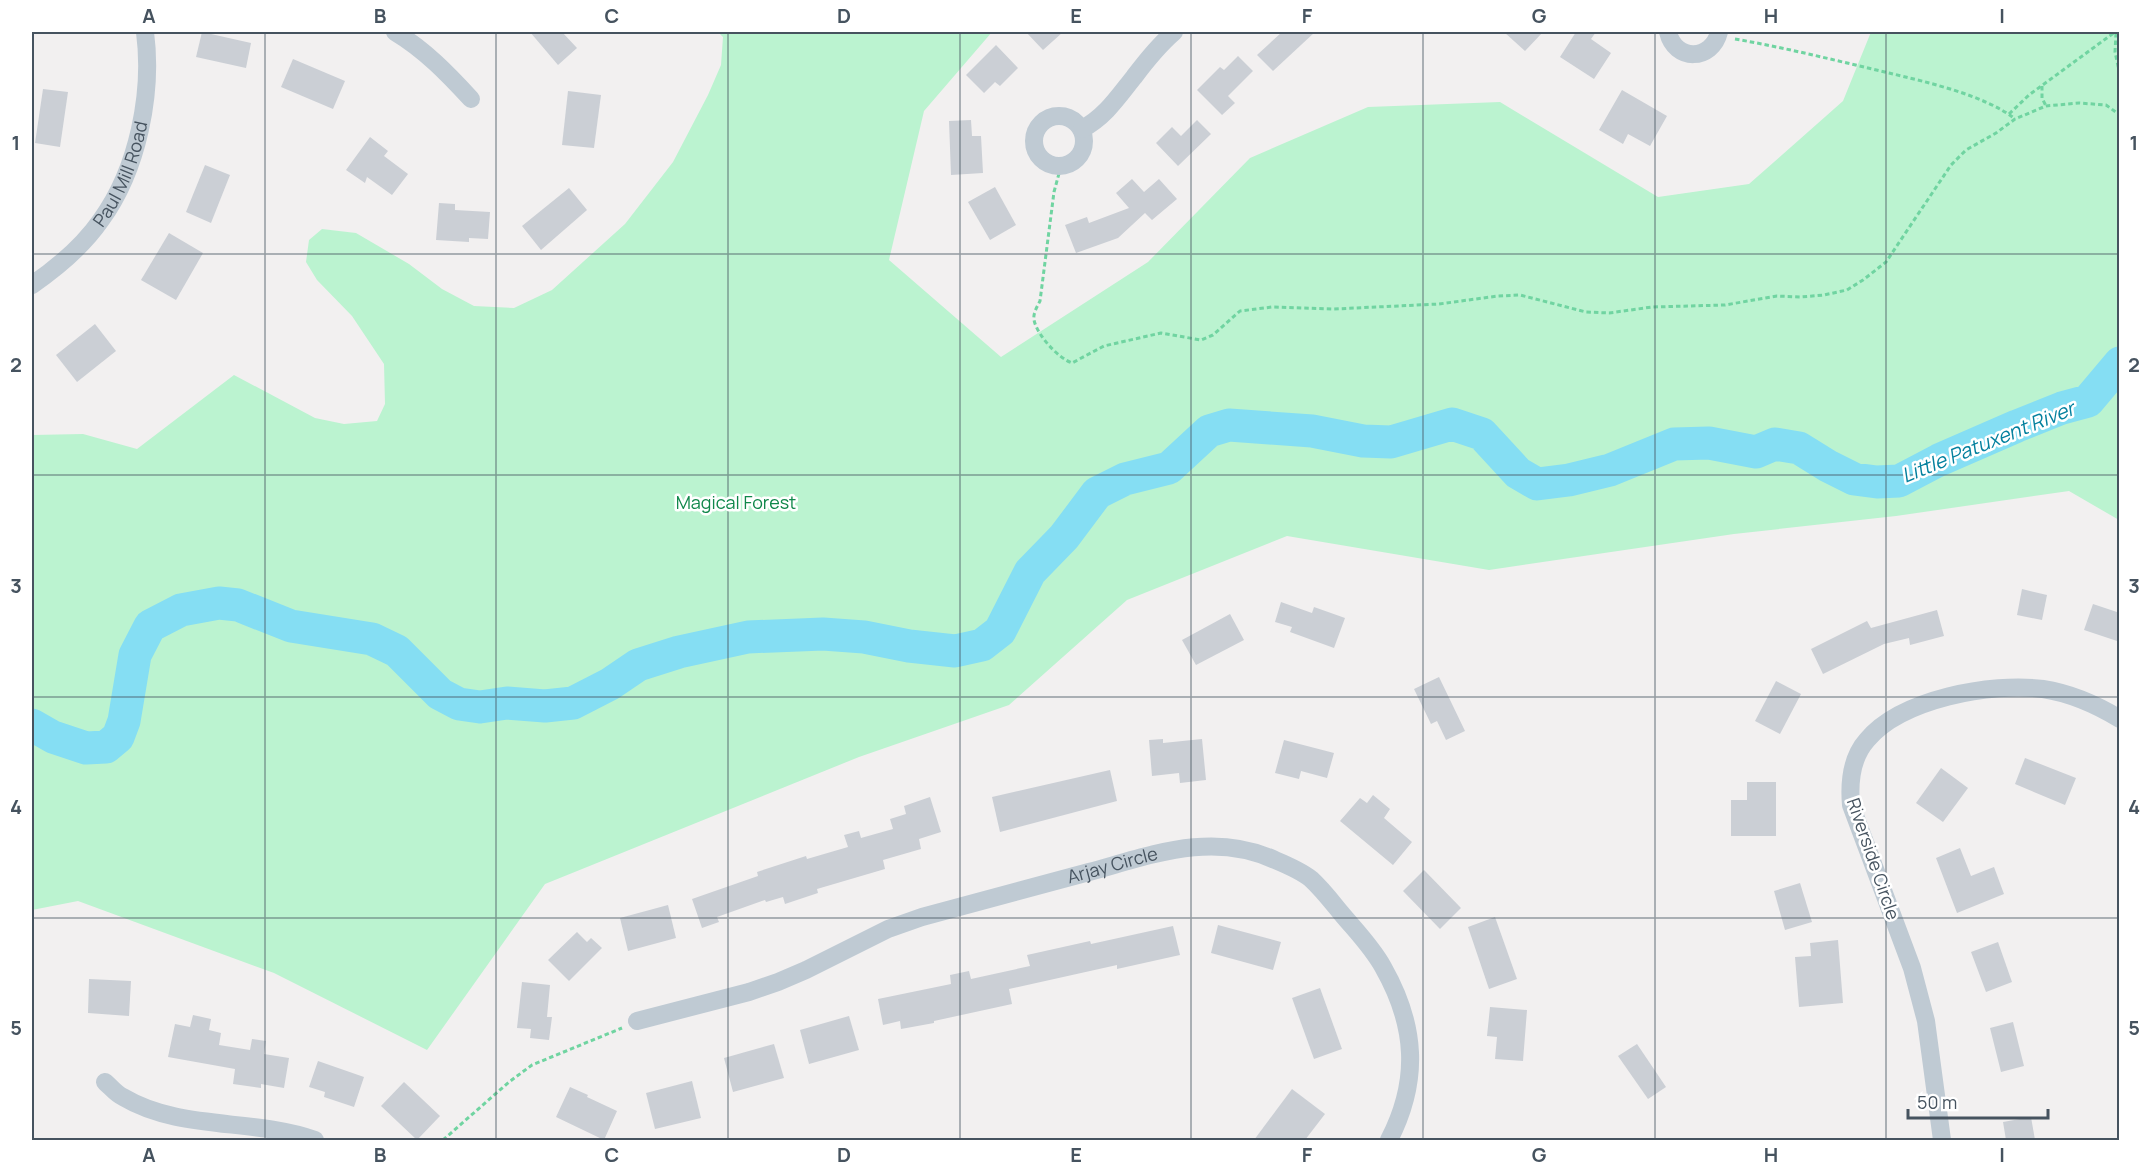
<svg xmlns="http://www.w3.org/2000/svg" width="2151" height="1172" viewBox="0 0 2151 1172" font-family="Manrope,sans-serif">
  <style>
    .green { fill: #bbf3d0 }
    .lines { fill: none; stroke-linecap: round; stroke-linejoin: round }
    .river { stroke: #85def3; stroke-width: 33 }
    .building { fill: #cbcfd5 }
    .path { stroke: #70d4a1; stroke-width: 3; stroke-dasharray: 4.5 3; stroke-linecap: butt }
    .street { stroke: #bfcad3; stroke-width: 18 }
    .grid { fill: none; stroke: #46535f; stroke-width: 1.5; stroke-opacity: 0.55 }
    .labels { text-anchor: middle; stroke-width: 5; stroke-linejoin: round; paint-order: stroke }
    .street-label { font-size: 18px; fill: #46535f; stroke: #fff }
    .park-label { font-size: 18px; fill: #10874a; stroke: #fff }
    .water-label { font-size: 20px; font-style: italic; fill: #03809e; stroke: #fff }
    .neatline { fill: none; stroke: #46535f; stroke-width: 2 }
    .grid-label { font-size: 20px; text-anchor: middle; font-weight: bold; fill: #46535f }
  </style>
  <rect width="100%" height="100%" fill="#f2f0f0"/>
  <polygon class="green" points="718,32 992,32 924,111 889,260 1001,357 1148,262 1250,158 1368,107 1500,102 1658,197 1749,184 1843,101 1871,32 2119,32 2119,520 2069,491 1896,516 1734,534 1489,570 1287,536 1127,600 1009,705 859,757 545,884 427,1050 274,973 78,901 32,910 32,435 83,434 137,449 234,375 315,418 344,424 377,421 385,404 384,364 352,316 317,280 306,262 309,240 322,229 356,233 409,264 442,289 474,306 514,308 552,290 625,224 673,162 708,95 721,65 723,37"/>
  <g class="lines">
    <polyline class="river" points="32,725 53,737 86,748 106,747 118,737 124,721 135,655 150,626 181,610 219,603 238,605 291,626 372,639 397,651 440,694 459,704 480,707 507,703 545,706 573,703 610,684 638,665 679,652 748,637 823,634 864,637 909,646 955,651 982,645 1000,631 1030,572 1064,537 1097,493 1125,479 1169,468 1209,431 1229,425 1312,431 1363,441 1391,442 1452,424 1482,434 1518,473 1537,484 1569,480 1610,470 1674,444 1709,443 1756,452 1775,444 1799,448 1828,466 1854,479 1877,482 1899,481 1939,460 2017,426 2062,408 2088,401 2120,363"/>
  </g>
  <g class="building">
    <polygon points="202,32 251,43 246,68 196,57"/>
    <polygon points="530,32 562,32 577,48 558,65"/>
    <polygon points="1026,32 1063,32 1043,50"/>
    <polygon points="1282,32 1315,32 1273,71 1257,55"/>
    <polygon points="1504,32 1543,32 1525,51"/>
    <polygon points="1576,32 1596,32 1591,39 1611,53 1594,79 1560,57"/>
    <polygon points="996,45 1018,68 1000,86 995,82 984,93 966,75"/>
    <polygon points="1238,56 1253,71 1228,96 1235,103 1222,115 1197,90 1220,67 1224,70"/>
    <polygon points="293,59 345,81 333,109 281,87"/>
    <polygon points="43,89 68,92 60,147 35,143"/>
    <polygon points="1622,90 1667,116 1650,146 1628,134 1623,144 1599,130"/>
    <polygon points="568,91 601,95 594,148 562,145"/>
    <polygon points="971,120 972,136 981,136 983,173 951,175 949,121"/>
    <polygon points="1197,120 1211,134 1178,166 1156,143 1172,127 1181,136"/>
    <polygon points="370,137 388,151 384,156 408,174 392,195 367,177 365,183 346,170"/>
    <polygon points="205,165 230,175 211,223 186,212"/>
    <polygon points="1132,179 1144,192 1159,179 1177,199 1152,220 1145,213 1118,238 1076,253 1065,225 1087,217 1089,223 1129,208 1116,193"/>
    <polygon points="995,187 1016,225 990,240 968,202"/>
    <polygon points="569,188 587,210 541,250 522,226"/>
    <polygon points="439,203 455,204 455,210 490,212 488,239 469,238 469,242 436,240"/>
    <polygon points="169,233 203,253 176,300 141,280"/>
    <polygon points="95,324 116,351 77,382 56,355"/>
    <polygon points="2022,589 2047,595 2042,620 2017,615"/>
    <polygon points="1281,602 1312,613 1314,607 1345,618 1334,648 1290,632 1292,627 1275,622"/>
    <polygon points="2093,604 2120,613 2120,642 2084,630"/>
    <polygon points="1937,610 1944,636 1910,645 1909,638 1884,644 1823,674 1811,649 1867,621 1871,628"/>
    <polygon points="1230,614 1244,640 1196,665 1182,640"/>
    <polygon points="1439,677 1465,731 1446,740 1437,721 1431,724 1414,689"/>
    <polygon points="1776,681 1801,694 1780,734 1755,721"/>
    <polygon points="1163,739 1163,743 1202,739 1206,780 1180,783 1179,773 1152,776 1149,740"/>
    <polygon points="1284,740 1334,753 1327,778 1301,771 1299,779 1275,773"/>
    <polygon points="2025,758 2076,778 2065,805 2015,784"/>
    <polygon points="1941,768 1968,788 1943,822 1916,803"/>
    <polygon points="1110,770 1117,801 1000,832 992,797"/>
    <polygon points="1747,782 1776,782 1776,836 1731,836 1731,800 1747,800"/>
    <polygon points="1373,795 1390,809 1384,818 1412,842 1393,865 1340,821 1360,798 1367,803"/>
    <polygon points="930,797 941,832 919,839 921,849 883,860 885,869 817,889 818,893 785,904 783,897 766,902 765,900 717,917 719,922 702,928 692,899 758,876 757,872 806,856 807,859 848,847 844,835 859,831 861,838 893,829 890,819 906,814 904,806"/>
    <polygon points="1960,848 1971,876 1994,867 2004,894 1957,913 1936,858"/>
    <polygon points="1424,870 1461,908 1440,929 1403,891"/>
    <polygon points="1800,883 1812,922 1785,930 1774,891"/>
    <polygon points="668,905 676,938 628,951 620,918"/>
    <polygon points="1495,917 1517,979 1489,989 1468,927"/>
    <polygon points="1218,925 1281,942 1273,970 1211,953"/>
    <polygon points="1173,926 1180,955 1117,969 1117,965 1009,989 1012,1004 934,1021 934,1023 901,1029 900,1021 883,1025 878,999 951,984 950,975 969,971 971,979 1030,966 1027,955 1090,941 1091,944"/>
    <polygon points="577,932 587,942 591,938 602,948 569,981 548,960"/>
    <polygon points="1838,940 1843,1003 1799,1007 1795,957 1811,956 1810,943"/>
    <polygon points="1998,942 2012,982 1986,992 1971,952"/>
    <polygon points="89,979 131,981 129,1016 88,1013"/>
    <polygon points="522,982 550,985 547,1017 552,1017 549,1040 530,1038 531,1029 517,1028"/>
    <polygon points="1320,988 1342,1049 1314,1059 1292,998"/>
    <polygon points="1490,1007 1527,1010 1523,1061 1495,1059 1497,1037 1487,1036"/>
    <polygon points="193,1015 211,1019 209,1030 221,1033 219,1045 250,1050 252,1039 266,1041 264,1054 289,1058 284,1088 261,1084 261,1088 233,1084 235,1069 168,1057 175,1024 190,1027"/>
    <polygon points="849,1016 859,1050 809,1064 800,1030"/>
    <polygon points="2013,1022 2024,1066 2001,1072 1990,1028"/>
    <polygon points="774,1044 784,1078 733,1092 724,1058"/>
    <polygon points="1637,1044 1666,1087 1648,1099 1618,1056"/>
    <polygon points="318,1061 364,1077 354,1107 324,1097 325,1092 309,1087"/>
    <polygon points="692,1081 701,1118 655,1129 646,1093"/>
    <polygon points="404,1082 440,1116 417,1140 381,1106"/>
    <polygon points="570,1087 588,1095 587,1097 617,1111 604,1140 556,1117"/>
    <polygon points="1292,1089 1325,1114 1305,1140 1254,1140"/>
    <polygon points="2031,1117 2035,1140 2006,1140 2003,1122"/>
  </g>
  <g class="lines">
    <g class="path">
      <polyline points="2116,33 2115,52 2120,75"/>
      <path d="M 1735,39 C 1787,48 1838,61 1889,73 C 1926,82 1985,95 2015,119"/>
      <polyline points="2042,86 2042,98 2046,106"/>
      <polyline points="2120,89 2120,109"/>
      <polyline points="2009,114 2029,95 2115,32"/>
      <path d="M 1061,166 L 1054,192 L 1040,301 C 1037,307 1033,313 1034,320 C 1037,335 1058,358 1072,363 L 1104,346 L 1161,333 L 1201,340 L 1213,335 L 1240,311 L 1272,307 L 1334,309 L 1439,304 L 1498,296 L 1520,295 L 1586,312 L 1609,313 L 1652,307 L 1725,305 L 1777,296 L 1801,297 L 1824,295 L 1847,290 L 1863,280 L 1886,262 L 1951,165 L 1966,150 L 1996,133 L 2015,119 L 2046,106 L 2079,103 L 2106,105 L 2120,115"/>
      <polyline points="443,1140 509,1082 532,1065 622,1028"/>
    </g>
    <g class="street">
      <path d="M 395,32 C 425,50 448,74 471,99"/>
      <path d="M 1668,32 C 1675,62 1712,61 1719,32"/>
      <circle cx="1059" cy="141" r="25"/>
      <path d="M 1082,129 C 1105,117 1118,97 1134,77 C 1146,61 1159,45 1174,32"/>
      <path id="s1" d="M 32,285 C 58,267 83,246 101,220 C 138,169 153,93 145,32"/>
      <path id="s2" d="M 637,1021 L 749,992 L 778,982 L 806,970 L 888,929 L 922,917 C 977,902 1033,887 1089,872 C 1152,855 1212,831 1275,860 C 1287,865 1301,871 1311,879 C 1322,889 1332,902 1341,913 C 1356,931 1372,947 1383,967 C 1416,1025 1420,1080 1389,1140"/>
      <path d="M 105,1082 C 111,1087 116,1094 123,1097 C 180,1131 253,1118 315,1140"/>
      <path d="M 1942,1140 L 1926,1021 L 1912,968 L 1851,805 C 1849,782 1851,758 1867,740 C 1901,699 1991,682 2043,689 C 2069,693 2097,705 2120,719"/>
    </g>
  </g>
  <path class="grid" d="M 265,32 L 265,1140M 496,32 L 496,1140M 728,32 L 728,1140M 960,32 L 960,1140M 1191,32 L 1191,1140M 1423,32 L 1423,1140M 1655,32 L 1655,1140M 1886,32 L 1886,1140M 32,254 L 2120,254M 32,475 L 2120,475M 32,697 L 2120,697M 32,918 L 2120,918"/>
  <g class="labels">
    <g class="street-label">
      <text dy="6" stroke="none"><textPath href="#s1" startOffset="146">Paul Mill Road</textPath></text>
      <text transform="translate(1873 859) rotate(71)" y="6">Riverside Circle</text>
      <text dy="6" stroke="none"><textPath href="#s2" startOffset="502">Arjay Circle</textPath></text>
    </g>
    <g class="park-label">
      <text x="736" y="509">Magical Forest</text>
    </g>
    <g class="water-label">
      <text transform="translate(1988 442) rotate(-22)" y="7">Little Patuxent River</text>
    </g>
  </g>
  <rect width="2151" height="1172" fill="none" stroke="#ffffff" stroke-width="66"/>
  <path d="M1908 1109v9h140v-9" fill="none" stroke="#46535f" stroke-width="3"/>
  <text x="1917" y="1109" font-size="18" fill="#46535f" stroke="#ffffff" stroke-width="4.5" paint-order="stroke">50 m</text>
  <rect x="33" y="33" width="2085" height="1106" class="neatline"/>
  <g class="grid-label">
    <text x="149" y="23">A</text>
    <text x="380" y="23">B</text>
    <text x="612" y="23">C</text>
    <text x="844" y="23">D</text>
    <text x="1076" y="23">E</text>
    <text x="1307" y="23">F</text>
    <text x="1539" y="23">G</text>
    <text x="1771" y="23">H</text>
    <text x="2002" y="23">I</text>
    <text x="16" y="150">1</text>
    <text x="2134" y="150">1</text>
    <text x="16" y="372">2</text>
    <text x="2134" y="372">2</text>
    <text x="16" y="593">3</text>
    <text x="2134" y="593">3</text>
    <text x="16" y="814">4</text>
    <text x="2134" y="814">4</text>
    <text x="16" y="1035">5</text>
    <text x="2134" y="1035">5</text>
    <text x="149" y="1162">A</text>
    <text x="380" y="1162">B</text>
    <text x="612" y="1162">C</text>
    <text x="844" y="1162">D</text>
    <text x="1076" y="1162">E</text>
    <text x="1307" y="1162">F</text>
    <text x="1539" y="1162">G</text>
    <text x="1771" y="1162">H</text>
    <text x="2002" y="1162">I</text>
  </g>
</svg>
